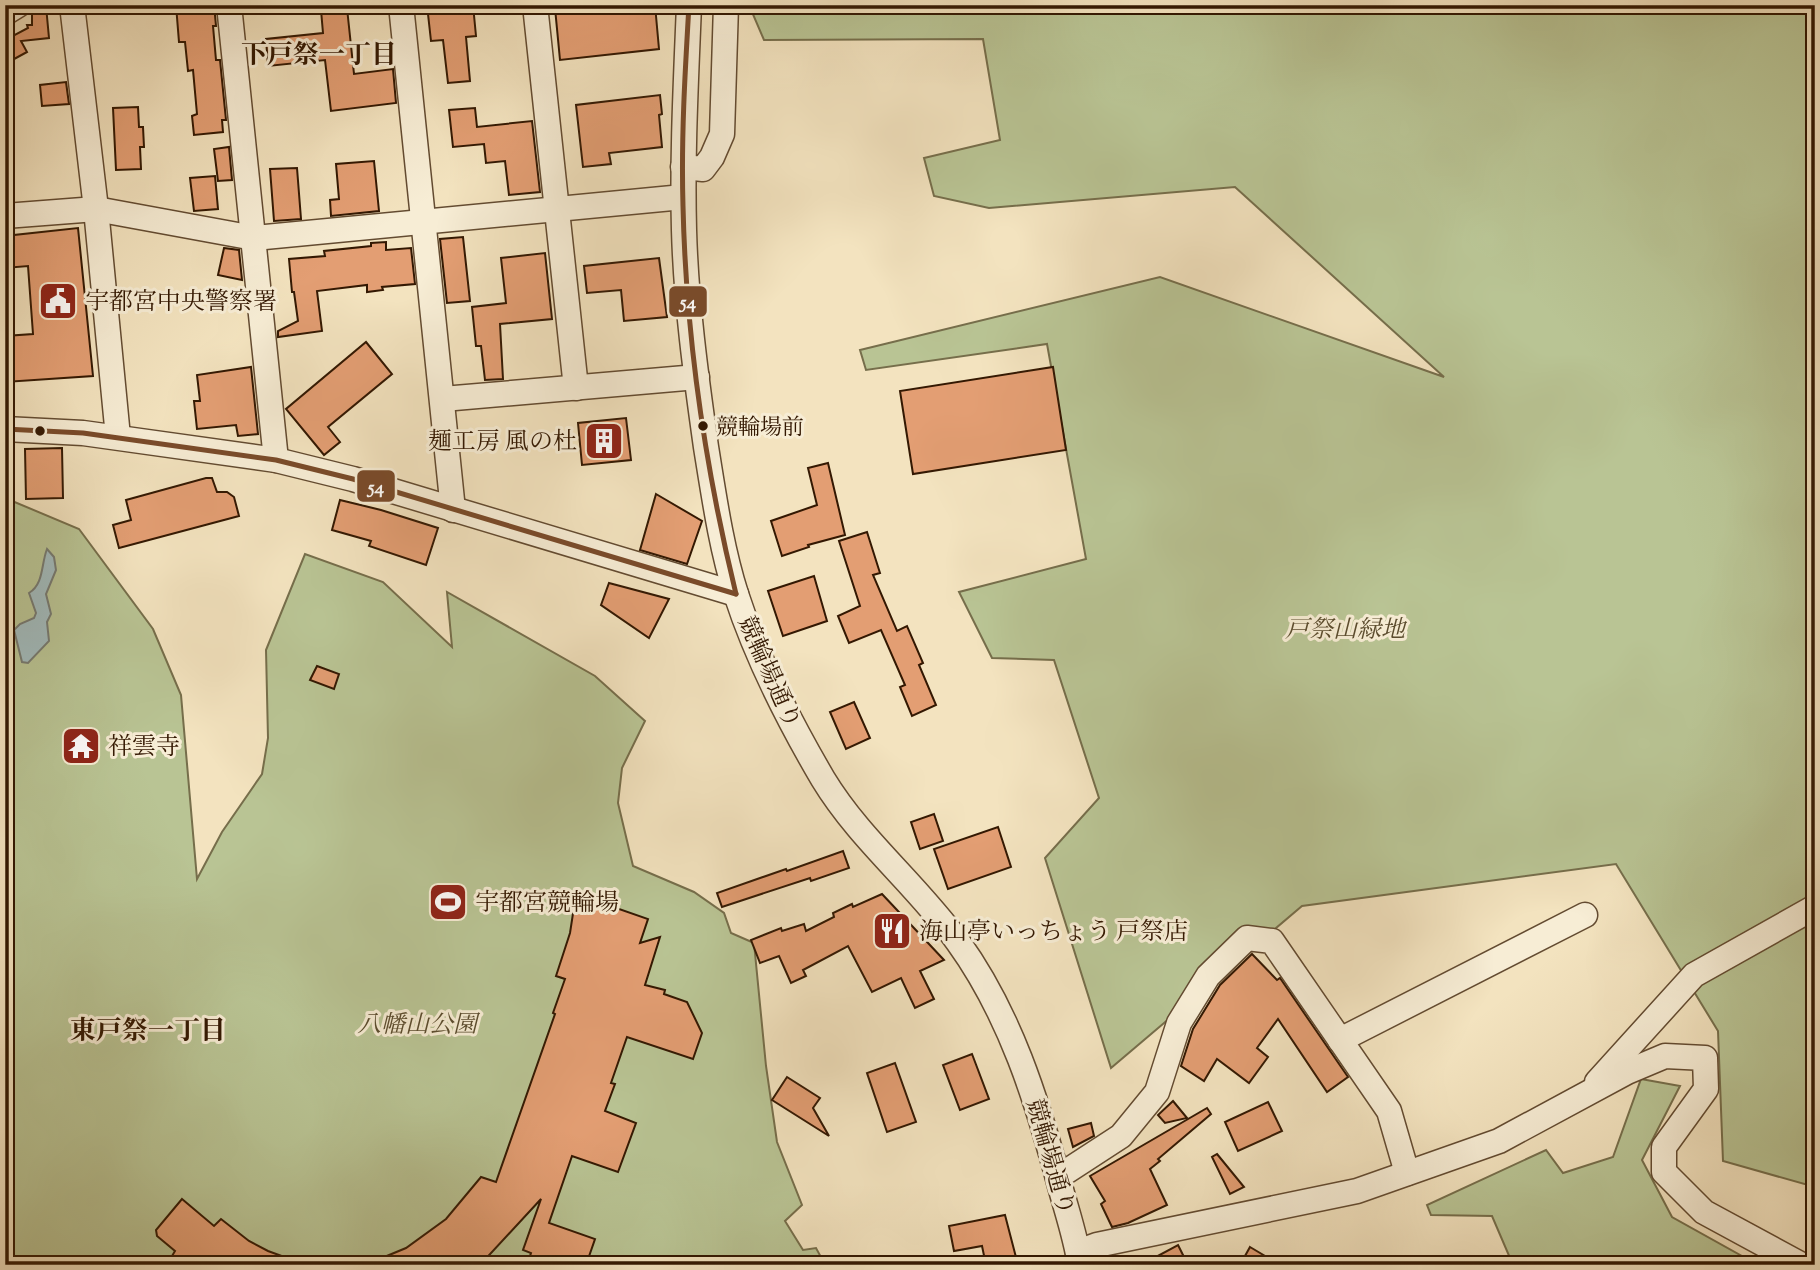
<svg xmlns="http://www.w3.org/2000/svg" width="1820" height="1270" viewBox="0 0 1820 1270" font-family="'Sorts Mill Goudy','Noto Serif JP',serif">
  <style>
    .green { fill: #b9c494; stroke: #766e4b; stroke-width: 2 }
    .water { fill: #a1bbbd; stroke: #757a72; stroke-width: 2 }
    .building { fill: #e39e73; stroke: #331802; stroke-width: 2 }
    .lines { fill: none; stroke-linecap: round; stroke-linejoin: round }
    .minor-casing { stroke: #634b31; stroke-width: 27 }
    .minor { stroke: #f7edd5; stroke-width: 24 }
    .bus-1-casing { stroke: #f7edd5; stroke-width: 10 }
    .bus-1 { stroke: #7a4b2a; stroke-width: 5 }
    .bus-dot { fill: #331802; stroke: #f7edd5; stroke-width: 2.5 }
    .labels { text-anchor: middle; stroke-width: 6; stroke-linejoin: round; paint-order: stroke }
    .bus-label { font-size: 22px; fill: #331802; stroke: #f7edd5; text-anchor: start }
    .poi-label { font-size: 24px; fill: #331802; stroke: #f7edd5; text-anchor: start }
    .park-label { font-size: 24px; font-style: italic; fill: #5b4c2e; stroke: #f7edd5 }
    .street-label { font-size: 24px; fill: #331802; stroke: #f7edd5 }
    .neighbourhood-label { font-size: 26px; font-weight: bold; fill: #331802; stroke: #f7edd5 }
    .line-badge { stroke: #f7edd5; stroke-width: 2.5 }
    .badge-label { font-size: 19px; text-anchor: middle; font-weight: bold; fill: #fff }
  </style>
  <rect width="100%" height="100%" fill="#f3e3bf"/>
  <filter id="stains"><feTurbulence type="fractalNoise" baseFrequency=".00286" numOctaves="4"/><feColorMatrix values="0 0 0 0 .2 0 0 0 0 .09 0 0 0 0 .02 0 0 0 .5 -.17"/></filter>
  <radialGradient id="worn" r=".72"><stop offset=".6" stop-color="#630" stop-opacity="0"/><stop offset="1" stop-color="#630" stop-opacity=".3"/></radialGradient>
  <g class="green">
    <polygon points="749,5 1815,5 1815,1187 1723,1161 1718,1031 1616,864 1302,906 1111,1068 1045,858 1099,798 1054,660 992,658 959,592 1086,559 1047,344 866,370 860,350 1160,277 1444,377 1235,187 989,208 934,196 924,158 1000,140 983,39 764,40"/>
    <polygon points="5,498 79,529 153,629 181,695 197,879 222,832 262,774 268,738 266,650 305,554 383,582 452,647 447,592 595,676 645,721 622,768 618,803 633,866 694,892 724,913 731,933 754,943 766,1066 777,1142 802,1205 785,1221 803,1250 816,1248 822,1259 808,1265 5,1265"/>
    <polygon points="1641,1079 1680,1086 1642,1160 1672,1217 1758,1265 1513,1265 1492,1216 1431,1215 1427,1205 1546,1150 1563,1173 1613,1157"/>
  </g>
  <path class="water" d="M 47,549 L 54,557 L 56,570 L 46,594 L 51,614 L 47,622 L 49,641 L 28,663 L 22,662 L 14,630 L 20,624 L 34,618 L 36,613 L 29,593 C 44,584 41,564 47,549 Z"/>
  <g class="building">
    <polygon points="176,5 214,5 216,26 213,26 216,60 220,60 226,120 222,120 223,132 194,135 192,116 197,114 193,70 188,71 185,42 179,42"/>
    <polygon points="427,5 473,5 476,36 466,37 470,81 448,83 443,40 431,41"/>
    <polygon points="578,5 655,5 659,49 560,60 555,8"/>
    <polygon points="46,6 49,38 21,41 27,52 5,64 5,40 28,28 27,25 32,25 32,8"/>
    <polygon points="347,8 354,74 393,69 396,103 331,111 325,60 268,66 266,39 323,33 321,10"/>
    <polygon points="66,82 69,104 42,106 40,85"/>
    <polygon points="660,95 662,114 659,115 662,147 609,153 611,164 583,167 576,105"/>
    <polygon points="138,107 139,127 143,127 144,147 140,147 141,169 116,170 113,108"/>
    <polygon points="475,108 477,127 532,121 540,192 509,195 505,161 486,163 484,144 453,147 449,110"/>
    <polygon points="229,147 232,180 218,181 214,149"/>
    <polygon points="374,161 379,211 331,216 330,200 339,199 336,164"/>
    <polygon points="297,168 301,219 274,221 270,169"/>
    <polygon points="215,176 218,209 194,211 190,178"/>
    <polygon points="78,228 93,376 5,382 5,336 33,334 28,266 5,268 5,236"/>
    <polygon points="463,237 470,301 447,303 440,239"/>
    <polygon points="386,242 386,250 411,248 415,284 382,287 383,290 367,292 367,285 317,291 322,331 278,337 278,331 298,321 294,292 292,292 289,259 325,256 324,251 371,246 371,243"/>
    <polygon points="224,248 239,250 242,280 218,275"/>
    <polygon points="545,253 552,319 500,324 503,379 485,380 481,346 476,346 472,307 506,303 501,258"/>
    <polygon points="659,258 667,317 624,321 621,290 587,293 584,266"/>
    <polygon points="366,342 392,374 328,427 340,442 324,455 286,409"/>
    <polygon points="251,367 258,434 238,436 236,425 197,429 194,401 200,401 197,375"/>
    <polygon points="1053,367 1066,450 913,474 900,391"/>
    <polygon points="626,418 631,460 582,465 578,423"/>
    <polygon points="62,448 63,498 26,499 25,449"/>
    <polygon points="828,463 845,535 808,545 809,547 782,556 771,521 817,505 808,468"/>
    <polygon points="206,478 212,478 217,492 227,492 234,497 239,516 119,548 113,525 131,520 126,500"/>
    <polygon points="656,494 702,521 687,564 640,550"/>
    <polygon points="340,500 381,510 438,528 426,565 369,546 371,541 332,530"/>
    <polygon points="867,532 880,573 873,575 897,631 907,626 923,663 919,665 936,705 912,716 900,687 905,685 881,630 849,643 838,616 860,606 839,541"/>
    <polygon points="814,576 827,621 783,636 768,591"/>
    <polygon points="609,583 669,599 649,638 601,605"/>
    <polygon points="317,666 339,674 334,689 310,680"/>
    <polygon points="854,702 870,738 846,749 830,712"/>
    <polygon points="934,814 943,841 920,849 911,822"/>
    <polygon points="998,827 1011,867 948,889 934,849"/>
    <polygon points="843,851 849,868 811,881 810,878 722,907 717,893 786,869 787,871"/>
    <polygon points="576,894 648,919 640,943 660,937 645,985 665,990 664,994 687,1002 702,1033 693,1059 627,1037 611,1083 615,1084 605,1111 636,1123 618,1172 572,1156 549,1223 595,1239 586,1265 527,1265 531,1253 523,1250 541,1199 480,1265 365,1265 406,1248 446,1219 481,1177 496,1182 555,1014 553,1013 565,979 556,976 570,933"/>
    <polygon points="882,894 944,960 920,971 934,999 915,1008 901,978 872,992 848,946 803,970 806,976 791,983 779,956 760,963 751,940 781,928 782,931 804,924 806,931 834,917 833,913 852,904 853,907"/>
    <polygon points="1252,954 1277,980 1280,978 1348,1077 1327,1092 1278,1019 1257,1048 1268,1057 1249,1083 1217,1059 1204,1081 1181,1066 1193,1029 1220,985"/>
    <polygon points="972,1054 989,1099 960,1110 943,1065"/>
    <polygon points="895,1063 916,1122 887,1132 867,1073"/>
    <polygon points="787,1077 820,1098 813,1108 829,1136 772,1100"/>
    <polygon points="1173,1101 1187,1118 1165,1123 1158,1115"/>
    <polygon points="1268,1102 1282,1131 1238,1151 1225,1122"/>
    <polygon points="1207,1108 1211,1114 1158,1159 1160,1161 1150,1169 1167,1205 1128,1223 1112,1227 1101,1204 1105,1201 1090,1176"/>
    <polygon points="1091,1123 1094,1136 1073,1147 1068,1129"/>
    <polygon points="1217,1154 1244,1187 1230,1194 1212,1157"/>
    <polygon points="182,1199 214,1226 221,1219 249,1241 268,1251 301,1263 300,1265 181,1265 172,1256 175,1251 157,1236 156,1230"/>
    <polygon points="1005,1215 1018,1265 986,1265 982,1246 954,1251 949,1226"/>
    <polygon points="1178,1245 1188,1265 1141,1265"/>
    <polygon points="1250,1247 1280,1265 1240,1265"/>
  </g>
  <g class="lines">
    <g class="minor-casing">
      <g id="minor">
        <polyline points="72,5 96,209 118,437"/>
        <polyline points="229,5 276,460"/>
        <polyline points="401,5 453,510"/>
        <polyline points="535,5 576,388"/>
        <path d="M 689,5 C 686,80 682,155 684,230 C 686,303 696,376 706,447 C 714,496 721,547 736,594 C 757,659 789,721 823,779 C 860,840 916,884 958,942 C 1010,1014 1037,1100 1060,1186 C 1067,1212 1076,1238 1080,1265"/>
        <polyline points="5,13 18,5"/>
        <polyline points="683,167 703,169 712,157 722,134 726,5"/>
        <polyline points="5,216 96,209 254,238 683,197"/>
        <polyline points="443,399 697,377"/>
        <polyline points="5,429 83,433 276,460 353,479 736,594"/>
        <polyline points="1340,1040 1585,915"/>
        <polyline points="1597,1082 1694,975 1815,907"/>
        <polyline points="1058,1177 1121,1136 1157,1092 1179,1023 1208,976 1247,938 1272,941 1389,1111 1407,1173"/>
        <polyline points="1078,1252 1097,1245 1357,1191 1499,1141 1627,1072 1665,1056 1705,1058 1706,1089 1664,1147 1664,1172 1704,1212 1802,1265"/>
      </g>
    </g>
    <use href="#minor" class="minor"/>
    <g class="bus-1-casing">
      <g id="bus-1">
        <path d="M 689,5 C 685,72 681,139 683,206 C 686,337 705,467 736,594"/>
        <polyline points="5,429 83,433 276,460 353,479 736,594"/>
      </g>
    </g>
    <use href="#bus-1" class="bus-1"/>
  </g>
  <defs>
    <g id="civic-square" transform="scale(2.0125)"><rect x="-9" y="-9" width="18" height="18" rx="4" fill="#8f2418" stroke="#f7edd5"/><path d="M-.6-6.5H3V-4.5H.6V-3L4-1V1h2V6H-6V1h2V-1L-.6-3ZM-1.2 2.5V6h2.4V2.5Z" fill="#fff"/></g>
    <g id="building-square" transform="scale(2.0125)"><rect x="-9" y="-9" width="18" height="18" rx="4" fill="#8f2418" stroke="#f7edd5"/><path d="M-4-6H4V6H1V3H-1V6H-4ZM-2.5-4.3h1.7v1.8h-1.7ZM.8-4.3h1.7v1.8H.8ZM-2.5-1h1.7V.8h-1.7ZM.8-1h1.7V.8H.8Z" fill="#fff"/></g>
    <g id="temple-square" transform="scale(2.0125)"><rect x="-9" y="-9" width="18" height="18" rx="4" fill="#8f2418" stroke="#f7edd5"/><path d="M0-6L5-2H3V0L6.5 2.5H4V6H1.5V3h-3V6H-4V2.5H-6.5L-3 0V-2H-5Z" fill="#fff"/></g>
    <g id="stadium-square" transform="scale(2.0125)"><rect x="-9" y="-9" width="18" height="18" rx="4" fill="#8f2418" stroke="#f7edd5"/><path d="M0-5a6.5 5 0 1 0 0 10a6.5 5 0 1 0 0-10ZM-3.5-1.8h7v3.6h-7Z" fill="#fff"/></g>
    <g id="restaurant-square" transform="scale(2.0125)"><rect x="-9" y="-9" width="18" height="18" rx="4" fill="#8f2418" stroke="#f7edd5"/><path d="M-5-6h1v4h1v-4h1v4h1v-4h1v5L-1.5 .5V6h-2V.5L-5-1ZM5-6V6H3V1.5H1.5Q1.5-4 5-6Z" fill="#fff"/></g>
  </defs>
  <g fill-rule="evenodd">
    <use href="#civic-square" x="58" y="301"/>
    <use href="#building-square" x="604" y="441"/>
    <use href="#temple-square" x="81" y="746"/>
    <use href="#stadium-square" x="448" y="902"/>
    <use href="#restaurant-square" x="892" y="931"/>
  </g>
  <g class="bus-dot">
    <circle cx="703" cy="426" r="6"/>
    <circle cx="40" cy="431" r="6"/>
  </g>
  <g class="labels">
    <g class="bus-label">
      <text x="716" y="434">競輪場前</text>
    </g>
    <g class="poi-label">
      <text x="85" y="309">宇都宮中央警察署</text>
      <text x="577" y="449" text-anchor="end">麺工房 風の杜</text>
      <text x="108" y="754">祥雲寺</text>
      <text x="475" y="910">宇都宮競輪場</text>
      <text x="919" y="939">海山亭いっちょう 戸祭店</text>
    </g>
    <g class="park-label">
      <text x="1345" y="637">戸祭山緑地</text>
      <text x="417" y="1032">八幡山公園</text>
    </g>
    <g class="street-label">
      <text transform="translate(770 672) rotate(66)" y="8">競輪場通り</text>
      <text transform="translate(1051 1157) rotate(74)" y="8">競輪場通り</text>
    </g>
    <g class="neighbourhood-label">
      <text x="319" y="63">下戸祭一丁目</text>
      <text x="148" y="1039">東戸祭一丁目</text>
    </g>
  </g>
  <g class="line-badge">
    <rect x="668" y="285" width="40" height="33" rx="7" fill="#7a4b2a"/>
    <rect x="356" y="469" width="40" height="34" rx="7" fill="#7a4b2a"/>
  </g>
  <g class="badge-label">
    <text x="688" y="308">54</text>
    <text x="376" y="493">54</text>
  </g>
  <rect width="1820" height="1270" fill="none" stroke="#f3e3bf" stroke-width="28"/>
  <rect x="7" y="7" width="1806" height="1256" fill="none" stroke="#331802" stroke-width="3.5"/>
  <rect x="14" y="14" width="1792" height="1242" fill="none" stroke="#331802" stroke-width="2"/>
  <rect width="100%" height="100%" filter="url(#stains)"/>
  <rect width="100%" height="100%" fill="url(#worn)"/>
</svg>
